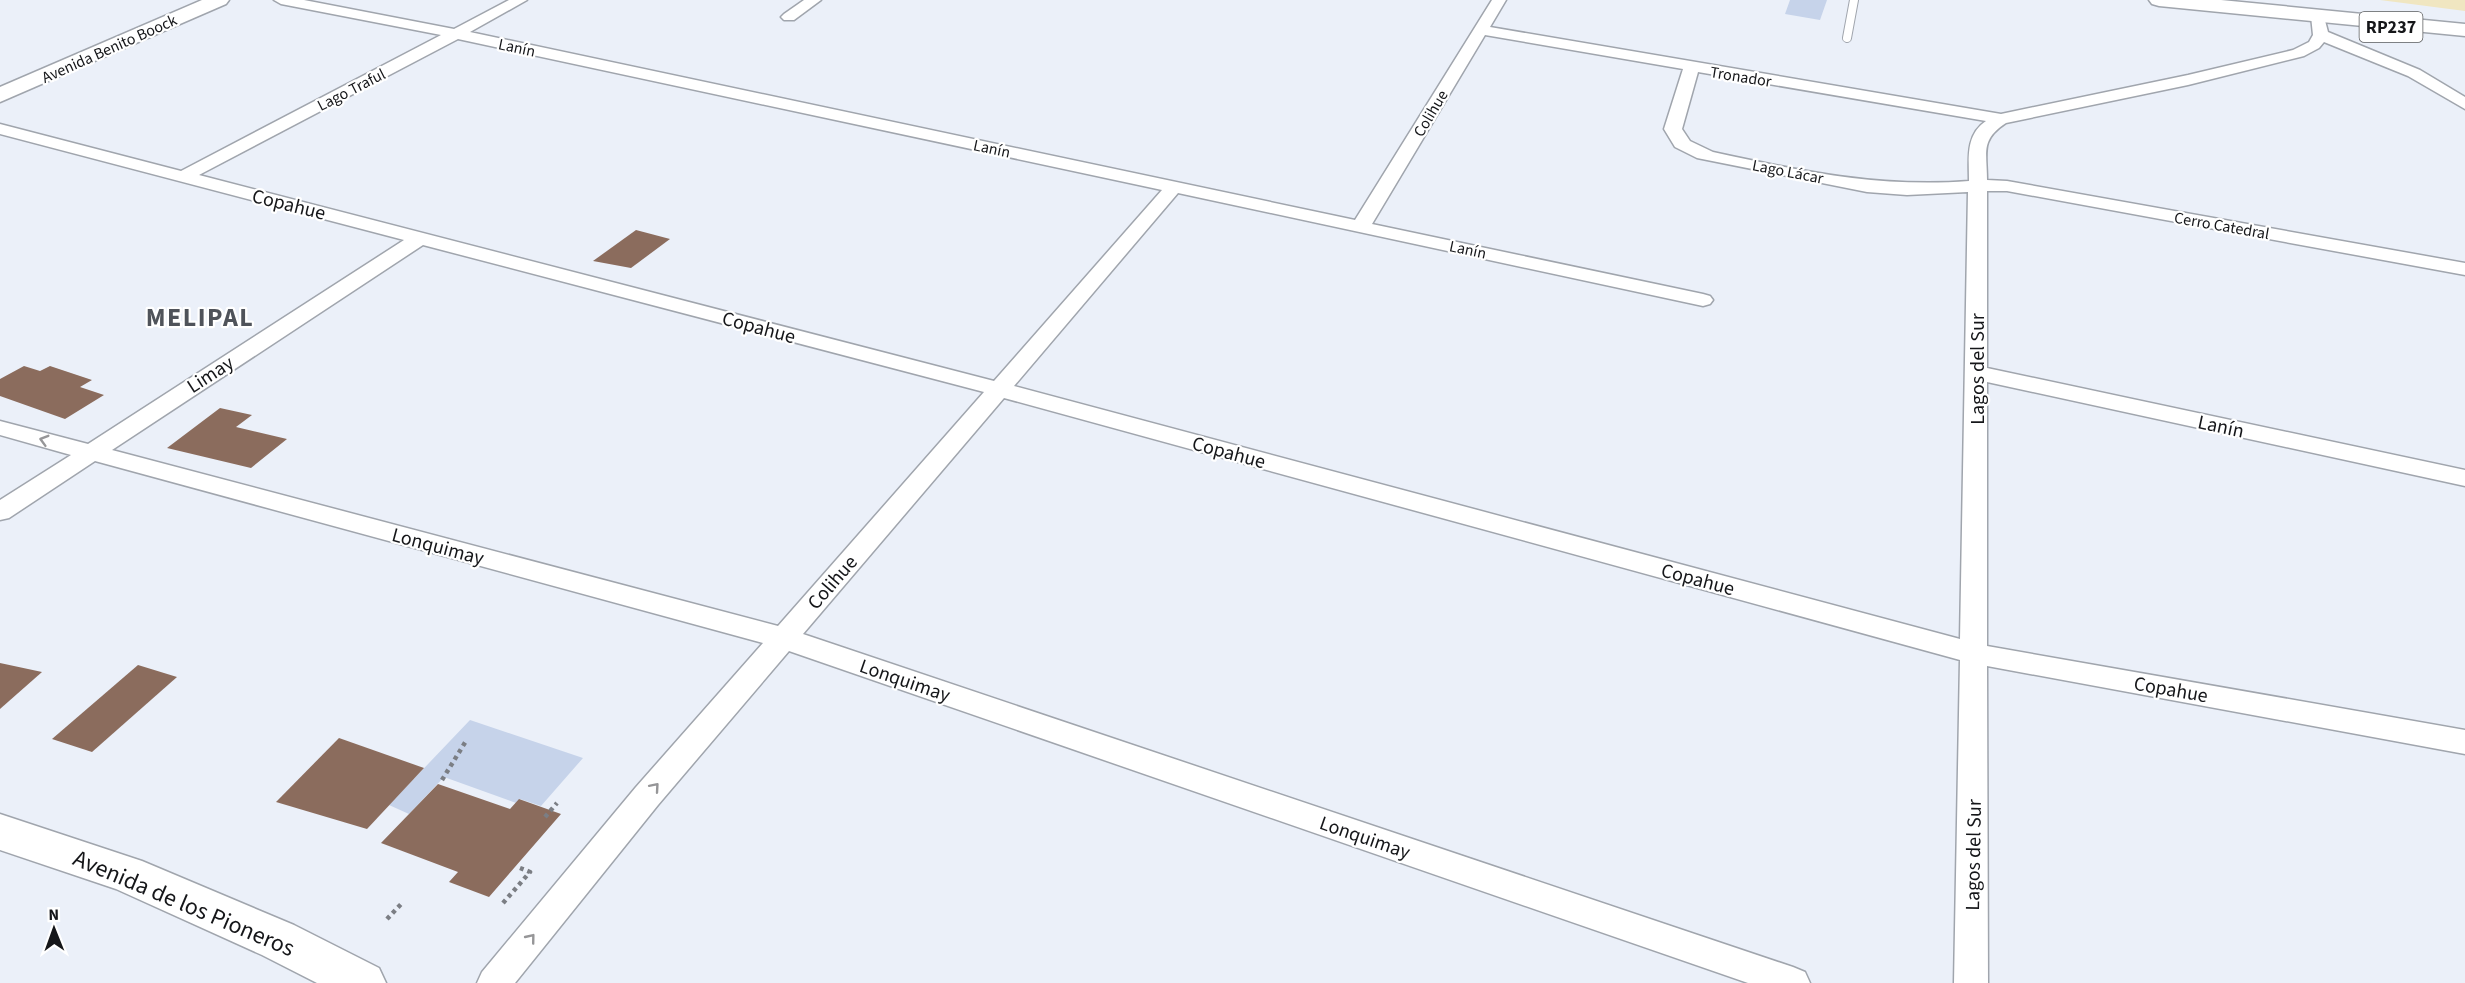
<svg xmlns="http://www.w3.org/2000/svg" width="2465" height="983" viewBox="0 0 2465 983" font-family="'Source Sans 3',sans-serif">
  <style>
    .green { fill: #c6d3ea }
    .sand { fill: #f0e6c1 }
    .building { fill: #8b6c5d }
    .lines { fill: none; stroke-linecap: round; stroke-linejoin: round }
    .lane-casing { stroke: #a0a5ad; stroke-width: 10 }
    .street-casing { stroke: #a0a5ad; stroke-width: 3 }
    .secondary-casing { stroke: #a0a5ad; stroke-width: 3 }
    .primary-casing { stroke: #a0a5ad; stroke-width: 3 }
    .path { stroke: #7b7e84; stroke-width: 4.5; stroke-dasharray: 4 4; stroke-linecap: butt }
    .lane { stroke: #fff; stroke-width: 8 }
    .street { fill: #fff; fill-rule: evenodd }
    .secondary { fill: #fff; fill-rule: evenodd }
    .primary { fill: #fff; fill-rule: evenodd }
    .oneway { stroke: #969698 }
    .labels { text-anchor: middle; stroke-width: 4.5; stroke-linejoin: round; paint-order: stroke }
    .far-street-label { font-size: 16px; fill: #151619; stroke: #fff }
    .shield { fill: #fff; stroke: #5b5c5e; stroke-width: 1.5 }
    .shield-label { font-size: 18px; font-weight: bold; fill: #151619 }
    .street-label { font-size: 20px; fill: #151619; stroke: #fff }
    .near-street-label { font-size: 24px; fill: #151619; stroke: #fff }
    .district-label { font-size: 26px; font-weight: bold; letter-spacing: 1.5px; fill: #4f535a; stroke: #fff }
  </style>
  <rect width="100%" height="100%" fill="#ebf0f9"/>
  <g class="green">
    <polygon points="1790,0 1827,0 1820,20 1785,14"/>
    <polygon points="470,720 583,758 541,806 520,799 516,803 444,777 409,814 389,805"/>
  </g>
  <polygon class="sand" points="2380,0 2465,0 2465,11"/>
  <g class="building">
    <polygon points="636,230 670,239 631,268 593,261"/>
    <polygon points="24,366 40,371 50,366 92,380 80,387 104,395 65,419 0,396 0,379"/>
    <polygon points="220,408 252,415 236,427 287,439 251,468 167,448"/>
    <polygon points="0,663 42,672 0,709"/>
    <polygon points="138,665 177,677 92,752 52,739"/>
    <polygon points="339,738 424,768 367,829 276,802"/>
    <polygon points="438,784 510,809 519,799 561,814 489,897 449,882 458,872 381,843"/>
  </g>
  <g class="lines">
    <g class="lane-casing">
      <polyline id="lane" points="1847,38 1854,0"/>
    </g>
    <g class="street-casing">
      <g id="street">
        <path d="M 274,0 L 304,0 L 454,29 L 509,0 L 527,0 L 470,32 L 1355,220 L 1492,0 L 1506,0 L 1490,27 L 2001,114 L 2188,75 L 2293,50 L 2309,42 L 2313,35 L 2311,16 L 2313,13 L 2323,13 L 2328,32 L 2420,70 L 2465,97 L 2465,109 L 2408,76 L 2324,42 L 2319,48 L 2304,56 L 2188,85 L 2006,123 C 1980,140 1987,152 1987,180 L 2007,181 L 2465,263 L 2465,275 L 2007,191 L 1987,191 L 1987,368 L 2465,470 L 2465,486 L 1987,382 L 1987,646 L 2465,730 L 2465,754 L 1987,666 L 1988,983 L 1954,983 L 1960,660 L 1004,398 L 803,634 L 1793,967 L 1805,972 L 1810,983 L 1748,983 L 789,651 L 658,805 L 515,983 L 477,983 L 482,972 L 636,787 L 763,643 L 95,461 L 9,518 L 0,520 L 0,500 L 71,455 L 0,435 L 0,421 L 88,444 L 404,240 L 0,134 L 0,124 L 181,171 L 441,35 L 281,4 ZM 1485,35 L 1683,69 L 1664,129 L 1675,147 L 1697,158 L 1867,192 L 1907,195 L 1968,192 L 1960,639 L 1014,386 L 1178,193 L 1703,306 L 1710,304 L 1713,300 L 1710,296 L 1703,294 L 1372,224 ZM 458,39 L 1162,190 L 994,381 L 199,175 ZM 1698,72 L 1986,121 C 1965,135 1969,159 1969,181 C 1880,188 1800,171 1713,152 L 1690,141 L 1682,129 ZM 423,245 L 984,392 L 778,626 L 112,450 Z"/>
        <polygon points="804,0 821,0 794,20 784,20 781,17 784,14"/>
      </g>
    </g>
    <g class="secondary-casing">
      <polygon id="secondary" points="202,0 229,0 226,4 0,102 0,87"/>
    </g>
    <g class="primary-casing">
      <g id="primary">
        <polygon points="2149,0 2221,0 2465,24 2465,36 2159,6 2152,4"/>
        <polygon points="0,814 142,861 294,925 379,968 386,983 317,983 262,955 116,889 0,850"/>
      </g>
    </g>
    <g class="path">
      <polyline points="442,780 466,741"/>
      <polyline points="545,817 557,803"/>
      <polyline points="503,903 530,872 520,868"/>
      <polyline points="387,919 403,902"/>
    </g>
    <use href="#lane" class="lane"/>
    <use href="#street" class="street"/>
    <use href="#secondary" class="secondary"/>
    <use href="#primary" class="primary"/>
  </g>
  <defs><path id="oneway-chevron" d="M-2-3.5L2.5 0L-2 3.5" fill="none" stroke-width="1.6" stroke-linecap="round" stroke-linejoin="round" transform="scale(1.5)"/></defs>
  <g class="oneway">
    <use href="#oneway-chevron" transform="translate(44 440) rotate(-164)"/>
    <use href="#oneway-chevron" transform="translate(655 787) rotate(-49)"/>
    <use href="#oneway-chevron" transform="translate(531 938) rotate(-51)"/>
  </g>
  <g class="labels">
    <g class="far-street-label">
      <text transform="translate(517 47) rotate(12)" y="6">Lanín</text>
      <text transform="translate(109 48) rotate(-24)" y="6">Avenida Benito Boock</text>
      <text transform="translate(1741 76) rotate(9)" y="6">Tronador</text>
      <text transform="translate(351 89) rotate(-27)" y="6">Lago Traful</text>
      <text transform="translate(1430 113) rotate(-59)" y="6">Colihue</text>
      <text transform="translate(992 148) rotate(12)" y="6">Lanín</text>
      <text transform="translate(1788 171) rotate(11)" y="6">Lago Lácar</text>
      <text transform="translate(2222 225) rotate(10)" y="6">Cerro Catedral</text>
      <text transform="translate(1468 249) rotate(12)" y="6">Lanín</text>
    </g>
    <rect class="shield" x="2359.5" y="12" width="63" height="30" rx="4.5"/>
    <g class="shield-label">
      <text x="2391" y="33">RP237</text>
    </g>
    <g class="street-label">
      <text transform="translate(289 204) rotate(14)" y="7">Copahue</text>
      <text transform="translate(759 327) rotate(15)" y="7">Copahue</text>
      <text transform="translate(1977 369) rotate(-90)" y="7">Lagos del Sur</text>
      <text transform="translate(210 374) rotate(-33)" y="7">Limay</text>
      <text transform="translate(2221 426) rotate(12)" y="7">Lanín</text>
      <text transform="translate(1229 452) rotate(15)" y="7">Copahue</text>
      <text transform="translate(438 546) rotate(15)" y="7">Lonquimay</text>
      <text transform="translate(1698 579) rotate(15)" y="7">Copahue</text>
      <text transform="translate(832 582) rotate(-49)" y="7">Colihue</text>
      <text transform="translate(905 680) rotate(19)" y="7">Lonquimay</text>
      <text transform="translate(2171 689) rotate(10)" y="7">Copahue</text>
      <text transform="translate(1365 837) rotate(19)" y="7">Lonquimay</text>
      <text transform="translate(1973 855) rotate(-89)" y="7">Lagos del Sur</text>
    </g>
    <g class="near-street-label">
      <text transform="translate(184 903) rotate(23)" y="8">Avenida de los Pioneros</text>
    </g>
    <g class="district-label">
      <text x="200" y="326">MELIPAL</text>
    </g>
  </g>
  <g transform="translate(54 929) rotate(359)" stroke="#ffffff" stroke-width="4.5" paint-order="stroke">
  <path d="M0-4.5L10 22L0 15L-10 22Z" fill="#151619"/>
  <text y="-9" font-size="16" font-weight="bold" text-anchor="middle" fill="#151619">N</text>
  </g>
</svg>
